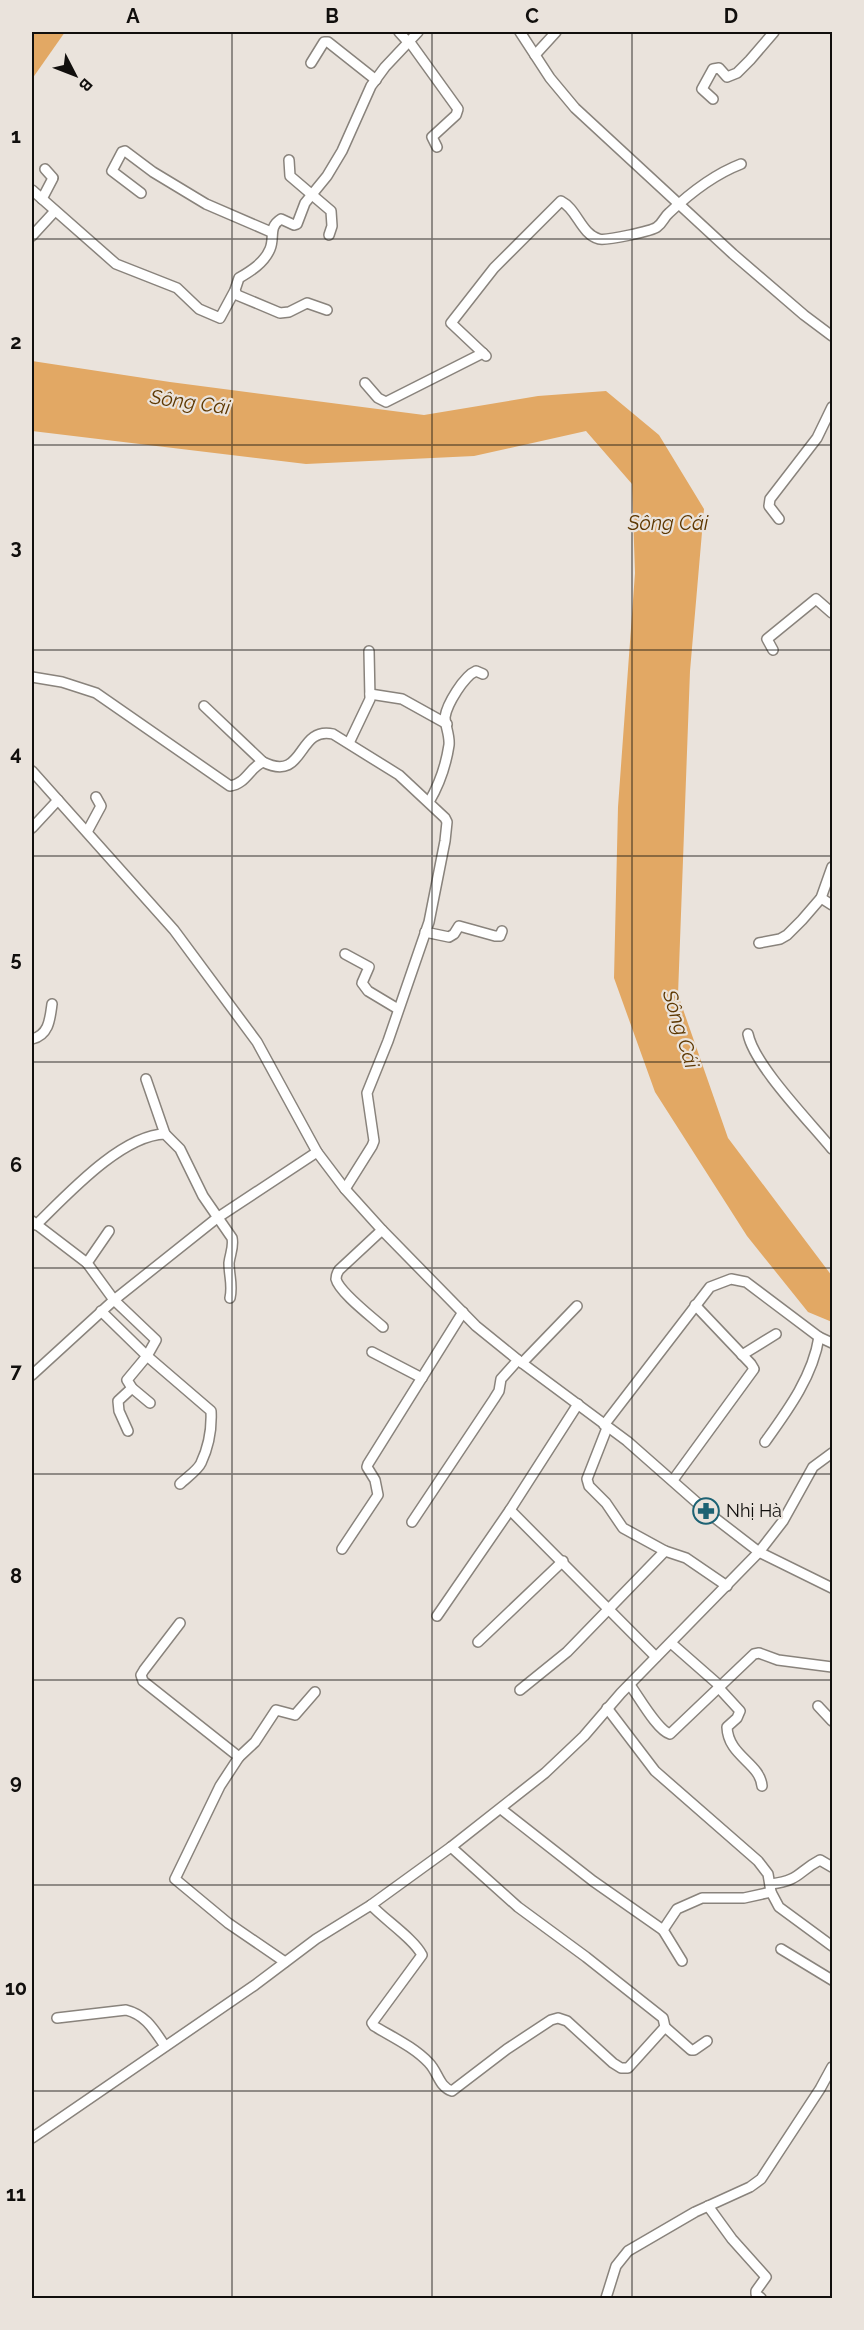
<svg xmlns="http://www.w3.org/2000/svg" width="864" height="2330" viewBox="0 0 864 2330" font-family="Raleway,sans-serif">
  <style>
    .water { fill: #e2a864 }
    .lines { fill: none; stroke-linecap: round; stroke-linejoin: round }
    .street-casing { stroke: #89837c; stroke-width: 12 }
    .street { stroke: #fff; stroke-width: 9 }
    .grid { fill: none; stroke: #110f0d; stroke-width: 1.5; stroke-opacity: 0.55 }
    .labels { text-anchor: middle; stroke-width: 4.5; stroke-linejoin: round; paint-order: stroke }
    .poi-label { font-size: 18px; fill: #110f0d; stroke: #eae3dc; text-anchor: start }
    .water-label { font-size: 20px; font-style: italic; fill: #5d3700; stroke: #eae3dc }
    .neatline { fill: none; stroke: #110f0d; stroke-width: 2 }
    .grid-label { font-size: 20px; text-anchor: middle; font-weight: bold; fill: #110f0d }
  </style>
  <rect width="100%" height="100%" fill="#eae3dc"/>
  <g class="water">
    <polygon points="32,32 65,32 32,79"/>
    <polygon points="32,361 170,382 424,415 538,396 606,391 659,435 704,509 690,671 678,995 728,1138 832,1276 832,1322 808,1312 747,1236 655,1092 614,978 618,807 635,573 632,484 586,431 474,456 306,464 32,431"/>
  </g>
  <g class="lines">
    <g class="street-casing">
      <g id="street">
        <polyline points="399,32 408,42"/>
        <polyline points="520,32 550,78 575,108 733,254 804,315 832,336"/>
        <polyline points="409,41 458,109 456,115 432,137 437,147"/>
        <polyline points="535,55 556,32"/>
        <polyline points="311,63 324,42 328,42 376,80"/>
        <polyline points="713,99 702,89 713,69 719,68 727,77 737,73 750,60 774,32"/>
        <polyline points="289,160 290,176 331,211 332,226 329,235"/>
        <polyline points="32,190 116,264 177,288 199,309 220,318 234,292"/>
        <polyline points="141,193 112,171 122,152 125,151 153,172 206,204 271,232"/>
        <polyline points="42,199 53,178 45,169"/>
        <polyline points="32,236 55,211"/>
        <path d="M 327,310 L 307,303 L 289,312 L 280,313 L 237,295 L 235,290 L 239,278 C 251,271 264,263 270,249 C 275,237 268,227 281,219 L 294,225 L 297,224 L 305,203 L 327,176 L 342,151 L 371,86 L 385,67 L 418,32"/>
        <path d="M 486,356 L 451,323 L 494,268 L 561,201 C 577,209 581,234 599,239 C 606,241 652,231 657,227 C 663,223 664,217 669,213 C 689,194 715,174 741,164"/>
        <polyline points="365,383 378,398 386,402 483,353"/>
        <polyline points="779,519 769,506 770,499 817,438 832,407"/>
        <polyline points="773,650 767,639 816,599 832,613"/>
        <path d="M 32,677 L 62,682 L 96,693 L 230,786 C 246,784 250,767 263,762 C 306,783 296,726 333,734 L 399,775 L 445,818 L 447,822 L 445,841 L 429,922 L 388,1041 L 367,1093 L 374,1141 L 372,1146 L 345,1189"/>
        <polyline points="370,694 402,699 447,724"/>
        <polyline points="204,706 263,762"/>
        <polyline points="349,743 370,699 369,651"/>
        <polyline points="32,771 174,930 257,1042 317,1152 345,1189 382,1230 476,1326 518,1360 627,1441 711,1515 759,1552 832,1588"/>
        <path d="M 429,802 C 439,785 446,765 449,745 C 450,735 445,726 445,717 C 447,704 464,676 476,671 L 483,674"/>
        <polyline points="32,828 58,800"/>
        <polyline points="87,832 101,806 96,797"/>
        <polyline points="821,898 832,905"/>
        <polyline points="425,932 449,937 454,934 459,926 495,936 500,936 502,931"/>
        <polyline points="759,943 780,939 787,935 802,920 821,898 832,867"/>
        <polyline points="345,954 369,967 362,983 368,991 398,1009"/>
        <path d="M 748,1034 C 754,1065 810,1122 832,1149"/>
        <path d="M 32,1039 C 49,1035 50,1019 52,1004"/>
        <polyline points="146,1079 165,1134"/>
        <polyline points="32,1221 87,1263"/>
        <path d="M 36,1225 C 66,1196 121,1135 165,1134 L 180,1149 L 203,1196 L 232,1238 C 234,1247 230,1254 229,1263 C 229,1276 233,1285 230,1298"/>
        <path d="M 382,1230 L 339,1270 C 337,1273 336,1275 336,1279 C 339,1292 372,1317 383,1327"/>
        <path d="M 109,1231 L 87,1263 L 114,1300 L 156,1340 L 147,1356 L 211,1411 C 212,1431 209,1446 201,1463 C 198,1470 186,1478 180,1484"/>
        <polyline points="101,1311 147,1356 127,1380 132,1388 150,1403"/>
        <polyline points="372,1352 422,1378"/>
        <polyline points="742,1355 776,1334"/>
        <polyline points="522,1363 577,1306"/>
        <polyline points="32,1375 114,1300 217,1218 317,1152"/>
        <polyline points="604,1425 710,1287 731,1279 746,1282 819,1337 832,1343"/>
        <polyline points="607,1428 587,1479 589,1486 606,1503 623,1528 665,1551 686,1558 727,1586"/>
        <polyline points="128,1431 119,1411 118,1401 132,1388"/>
        <path d="M 765,1442 C 788,1410 813,1376 819,1337"/>
        <polyline points="673,1480 754,1369 751,1364 695,1305"/>
        <polyline points="510,1510 656,1657"/>
        <polyline points="412,1522 494,1399 499,1391 501,1379 518,1360"/>
        <polyline points="342,1549 378,1495 375,1480 367,1467 368,1464 463,1312"/>
        <polyline points="437,1616 510,1510 578,1404"/>
        <polyline points="180,1623 144,1670 141,1675 143,1681 239,1757 220,1786 175,1879 228,1923 285,1962"/>
        <polyline points="478,1642 563,1561"/>
        <polyline points="671,1643 720,1686"/>
        <path d="M 630,1685 C 639,1697 657,1730 670,1734 L 754,1654 L 759,1653 L 778,1660 L 832,1667"/>
        <path d="M 718,1687 L 740,1711 L 737,1718 L 727,1727 C 728,1756 760,1763 762,1786"/>
        <polyline points="520,1690 567,1652 665,1551"/>
        <polyline points="818,1706 832,1721"/>
        <polyline points="607,1708 655,1771 758,1861 768,1874 771,1892 779,1907 832,1946"/>
        <polyline points="239,1757 255,1742 276,1710 295,1715 315,1692"/>
        <polyline points="501,1809 593,1881 663,1930"/>
        <path d="M 771,1884 C 801,1880 797,1872 820,1860 L 832,1867"/>
        <path d="M 371,1905 C 385,1920 414,1939 422,1955 L 372,2023 L 374,2026 C 392,2037 414,2047 429,2063 C 438,2072 439,2087 452,2091 L 507,2049 L 551,2020 L 558,2018 L 567,2021 L 613,2063 L 621,2068 L 628,2068 L 665,2027 L 663,2018 L 586,1957 L 518,1907 L 451,1847"/>
        <polyline points="781,1949 832,1980"/>
        <polyline points="682,1961 663,1930 677,1909 702,1898 744,1898 771,1892"/>
        <path d="M 57,2018 L 126,2010 C 146,2015 154,2030 165,2046"/>
        <polyline points="665,2027 691,2050 694,2050 707,2041"/>
        <polyline points="32,2138 255,1985 316,1939 371,1905 451,1847 545,1773 584,1736 621,1693 759,1552 783,1521 813,1467 832,1453"/>
        <polyline points="708,2206 732,2239 766,2277 756,2291 756,2294 761,2298"/>
        <polyline points="606,2298 616,2266 628,2251 695,2212 750,2187 761,2179 820,2089 832,2067"/>
      </g>
    </g>
    <use href="#street" class="street"/>
  </g>
  <path class="grid" d="M 232,32 L 232,2298M 432,32 L 432,2298M 632,32 L 632,2298M 32,239 L 832,239M 32,445 L 832,445M 32,650 L 832,650M 32,856 L 832,856M 32,1062 L 832,1062M 32,1268 L 832,1268M 32,1474 L 832,1474M 32,1680 L 832,1680M 32,1885 L 832,1885M 32,2091 L 832,2091"/>
  <defs>
    <g id="pharmacy-ring" transform="scale(1.35)"><circle r="9.5" fill="#eae3dc" stroke="#1d6273" stroke-width="1.5"/><path d="M-2-6h4v4h4v4h-4v4h-4v-4h-4v-4h4Z" fill="#1d6273"/></g>
  </defs>
  <g fill-rule="evenodd">
    <use href="#pharmacy-ring" x="706" y="1511"/>
  </g>
  <g class="labels">
    <g class="poi-label">
      <text x="726" y="1517">Nhị Hà</text>
    </g>
    <g class="water-label">
      <text transform="translate(190 402) rotate(8)" y="7">Sông Cái</text>
      <text x="668" y="530">Sông Cái</text>
      <text transform="translate(681 1029) rotate(73)" y="7">Sông Cái</text>
    </g>
  </g>
  <rect width="864" height="2330" fill="none" stroke="#eae3dc" stroke-width="66"/>
  <g transform="translate(75 75) rotate(132)" stroke="#eae3dc" stroke-width="4.5" paint-order="stroke">
  <path d="M0-4.5L10 22L0 15L-10 22Z" fill="#110f0d"/>
  <text y="-9" font-size="16" font-weight="bold" text-anchor="middle" fill="#110f0d">B</text>
  </g>
  <rect x="33" y="33" width="798" height="2264" class="neatline"/>
  <g class="grid-label">
    <text x="133" y="23">A</text>
    <text x="332" y="23">B</text>
    <text x="532" y="23">C</text>
    <text x="731" y="23">D</text>
    <text x="16" y="143">1</text>
    <text x="16" y="349">2</text>
    <text x="16" y="554">3</text>
    <text x="16" y="760">4</text>
    <text x="16" y="966">5</text>
    <text x="16" y="1172">6</text>
    <text x="16" y="1378">7</text>
    <text x="16" y="1583">8</text>
    <text x="16" y="1789">9</text>
    <text x="16" y="1995">10</text>
    <text x="16" y="2201">11</text>
  </g>
</svg>
